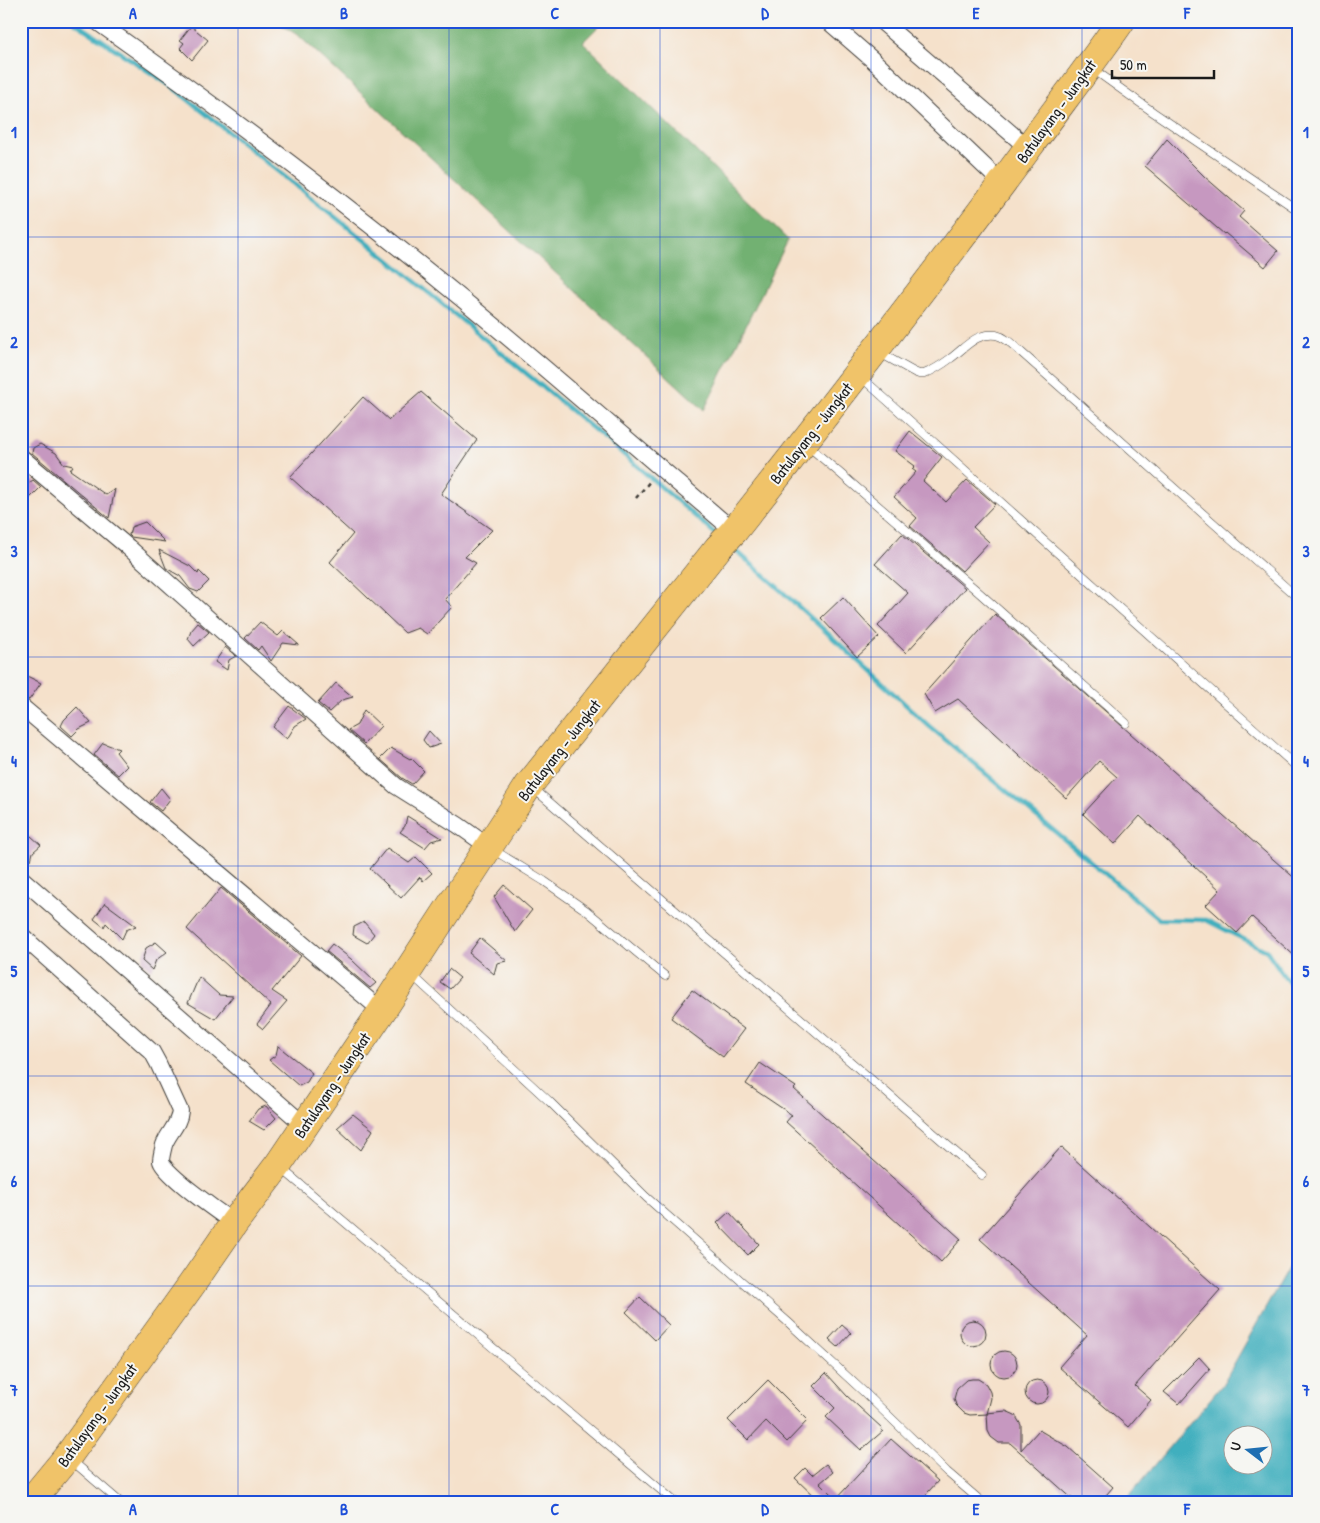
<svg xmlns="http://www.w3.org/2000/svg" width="1320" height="1523" viewBox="0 0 1320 1523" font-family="'Patrick Hand',sans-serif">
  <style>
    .forest { fill: #72b172; stroke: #476647 }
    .water { fill: #41afbe; stroke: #2e666d; fill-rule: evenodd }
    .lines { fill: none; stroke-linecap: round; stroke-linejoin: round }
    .stream { stroke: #41afbe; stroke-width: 4.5 }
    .building { fill: #c698c0 }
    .service-casing { stroke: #3d3a36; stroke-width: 9 }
    .minor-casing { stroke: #3d3a36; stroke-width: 18 }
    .trunk-casing { stroke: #3d3a36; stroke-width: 29 }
    .path { stroke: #3d3a36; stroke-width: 2.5; stroke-dasharray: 4 4; stroke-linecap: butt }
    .service { stroke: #fff; stroke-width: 8 }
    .minor { stroke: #fff; stroke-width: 16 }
    .trunk { stroke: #f0c369; stroke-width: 28 }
    .grid { fill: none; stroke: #1d4ed8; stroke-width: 1; stroke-opacity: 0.55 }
    .labels { text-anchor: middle; stroke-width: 4; stroke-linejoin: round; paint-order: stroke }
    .street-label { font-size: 16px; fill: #1c1c1c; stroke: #f6f6f2 }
    .neatline { fill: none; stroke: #1d4ed8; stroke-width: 2 }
    .grid-label { font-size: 16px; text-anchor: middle; font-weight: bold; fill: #1d4ed8 }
  </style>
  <rect width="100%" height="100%" fill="#f6f6f2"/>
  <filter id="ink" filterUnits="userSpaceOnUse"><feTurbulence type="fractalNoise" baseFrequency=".02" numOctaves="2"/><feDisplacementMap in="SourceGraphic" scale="10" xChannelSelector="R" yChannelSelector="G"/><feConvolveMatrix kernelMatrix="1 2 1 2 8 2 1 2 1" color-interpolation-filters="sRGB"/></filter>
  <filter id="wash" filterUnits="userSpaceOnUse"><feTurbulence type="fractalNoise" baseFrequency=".0096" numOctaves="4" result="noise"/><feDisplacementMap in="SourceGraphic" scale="20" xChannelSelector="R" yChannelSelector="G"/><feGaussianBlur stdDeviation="1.12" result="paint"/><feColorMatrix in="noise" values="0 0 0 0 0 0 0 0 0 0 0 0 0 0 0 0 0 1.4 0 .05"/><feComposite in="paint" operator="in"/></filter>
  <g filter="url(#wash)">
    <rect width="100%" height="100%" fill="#f5e1cb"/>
    <polygon class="forest" points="275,21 604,21 583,42 788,240 704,410 299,36"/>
    <path class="water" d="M 1299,1249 L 1299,1502 L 1124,1502 L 1222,1385 ZM 1232,1436 L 1262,1436 L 1262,1466 L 1232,1466 Z"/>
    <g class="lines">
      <g class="stream">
        <polyline points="73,21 171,86 389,260 608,441 718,536"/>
        <polyline points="732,547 775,585 929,726 1159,919 1206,920 1267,951 1299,997"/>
      </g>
    </g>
    <g id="blocks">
      <g class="building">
        <polygon points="191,26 208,40 192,60 180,48 184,43 180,40"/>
        <polygon points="1167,139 1205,177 1244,211 1239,217 1278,251 1265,267 1225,233 1224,234 1145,166"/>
        <polygon points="421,392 477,440 441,494 492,530 465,557 476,563 445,599 452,607 427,634 418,628 405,633 330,562 353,534 290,477 363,397 389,420"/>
        <polygon points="910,431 942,457 923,481 946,502 967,480 995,504 973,527 989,542 962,571 910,526 917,518 894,497 916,472 912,469 915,466 895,451"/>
        <polygon points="40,444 56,453 64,464 73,466 70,470 106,495 115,489 109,518 32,453 33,448"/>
        <polygon points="33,480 41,487 21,507 21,491 23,487"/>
        <polygon points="145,522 165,542 131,537 129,535 131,527"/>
        <polygon points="902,534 965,588 906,653 878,626 908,593 875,564"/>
        <polygon points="159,550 190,566 198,574 199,571 209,581 198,592 190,589 180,576 166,568"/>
        <polygon points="843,597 879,637 857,657 821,618"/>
        <polygon points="995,614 1299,882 1299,960 1252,917 1237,933 1206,905 1220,890 1140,816 1115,844 1083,814 1117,777 1099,761 1066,798 958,699 935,713 924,694"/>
        <polygon points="260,622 278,636 283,631 299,645 283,643 271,661 261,646 258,650 245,638"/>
        <polygon points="198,623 209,632 194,646 188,639 191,631"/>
        <polygon points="225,647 236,656 229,660 227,670 215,662"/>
        <polygon points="21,673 41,683 29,700 21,696"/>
        <polygon points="336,683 353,697 342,700 329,712 318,703"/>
        <polygon points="289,706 306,719 295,726 287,739 273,727"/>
        <polygon points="77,707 91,723 79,729 72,736 61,726 64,720"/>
        <polygon points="364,710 381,726 364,744 348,730 357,725"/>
        <polygon points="429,731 441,744 429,748 423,740"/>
        <polygon points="103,743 119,749 116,752 127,766 118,775 94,755"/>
        <polygon points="391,748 410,759 411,758 424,771 412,784 402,778 380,759"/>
        <polygon points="161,788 170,799 161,811 150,802"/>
        <polygon points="407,816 442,838 431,841 425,848 400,832 405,826"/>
        <polygon points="31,836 41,845 33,852 31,860 21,854 21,840"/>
        <polygon points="387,848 409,863 416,857 432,873 423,881 420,877 401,898 370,869"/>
        <polygon points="504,885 532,910 515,932 494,897"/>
        <polygon points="221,888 301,956 272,991 287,1001 263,1029 257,1024 271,1005 187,929"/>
        <polygon points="105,903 136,926 126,930 122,939 106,923 104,927 94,919"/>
        <polygon points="364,922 374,934 367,943 353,935 354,927"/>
        <polygon points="480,938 507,961 497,963 494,974 469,953"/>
        <polygon points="156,942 167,952 156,960 152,970 142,961 146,948"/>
        <polygon points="332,944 351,959 376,983 370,988 326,951"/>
        <polygon points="449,969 460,978 450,989 440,982"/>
        <polygon points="199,977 219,995 233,996 215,1019 188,1003"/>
        <polygon points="692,990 744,1029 723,1057 671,1018"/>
        <polygon points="278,1046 312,1073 307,1082 299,1086 269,1060 276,1055"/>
        <polygon points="760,1063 796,1087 794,1089 961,1239 941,1262 786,1122 792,1115 746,1084"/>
        <polygon points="266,1106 276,1118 264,1130 249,1121 258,1109"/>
        <polygon points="353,1114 373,1130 361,1150 337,1128"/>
        <polygon points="1061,1147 1220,1290 1135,1386 1151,1400 1128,1427 1059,1367 1087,1335 980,1239"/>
        <polygon points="729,1212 759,1244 748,1255 717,1223"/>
        <polygon points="640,1297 669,1325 655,1340 626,1312"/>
        <circle cx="973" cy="1333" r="13"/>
        <polygon points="842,1325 851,1333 838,1347 829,1339"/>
        <circle cx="1004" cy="1364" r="13"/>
        <polygon points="1199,1357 1210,1369 1179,1404 1164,1392"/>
        <polygon points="826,1373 847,1396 882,1428 881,1430 883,1431 861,1450 826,1417 835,1408 813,1386"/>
        <polygon points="972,1379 978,1379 986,1384 990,1392 991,1398 987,1414 970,1415 964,1413 956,1405 954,1399 957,1388 966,1380"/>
        <circle cx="1037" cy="1392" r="12"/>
        <polygon points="768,1380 808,1420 787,1442 766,1421 748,1440 728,1420"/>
        <polygon points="1006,1411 1015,1415 1021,1425 1021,1450 1039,1430 1068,1447 1113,1487 1100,1502 1076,1502 1010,1443 999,1443 991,1437 988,1431 987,1413"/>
        <polygon points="891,1439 938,1481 919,1502 820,1502 795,1478 805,1468 812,1475 826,1464 833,1472 820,1483 836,1499"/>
      </g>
    </g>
  </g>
  <g filter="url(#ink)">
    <use href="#blocks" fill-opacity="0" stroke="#3d3a36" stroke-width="1"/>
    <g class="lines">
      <g class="service-casing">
        <g id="service">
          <polyline points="1093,69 1153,112 1299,211"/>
          <path d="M 880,353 L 914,372 L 919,374 L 924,374 C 934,370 943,364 951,358 C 965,348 976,332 996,335 C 1006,337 1014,346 1022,353 L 1299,599"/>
          <polyline points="861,377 1299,769"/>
          <polyline points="807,445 975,589 1126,723"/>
          <polyline points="533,788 982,1175"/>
          <polyline points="492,849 544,881 587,911 665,976"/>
          <polyline points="411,974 550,1102 646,1197 789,1323 865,1393 947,1472 982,1502"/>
          <polyline points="281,1168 675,1502"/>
          <polyline points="70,1459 120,1502"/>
        </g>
      </g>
      <g class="minor-casing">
        <g id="minor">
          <path d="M 96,21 C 219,108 339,198 456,294 C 550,371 641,452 734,531"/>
          <polyline points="828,21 874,61 1003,184"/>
          <polyline points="881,21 1028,148"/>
          <polyline points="21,457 128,547 396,786 458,825 489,847"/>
          <polyline points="21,706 382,1011"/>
          <polyline points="21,878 304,1125"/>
          <path d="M 21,935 L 152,1052 L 158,1063 L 180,1111 C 179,1125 168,1133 164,1145 C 163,1149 161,1157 161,1161 C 163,1173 221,1214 234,1223"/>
        </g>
      </g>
      <g class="trunk-casing">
        <path id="trunk" d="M 30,1502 L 68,1456 L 192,1284 L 234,1223 L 278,1165 L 382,1011 L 529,785 L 718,548 L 734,531 C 835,403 935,275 1031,144 C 1061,103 1092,63 1121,21"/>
      </g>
      <polyline class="path" points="636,498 651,480"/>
      <use href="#service" class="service"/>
      <use href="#minor" class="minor"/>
      <use href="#trunk" class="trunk"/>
    </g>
  </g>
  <path class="grid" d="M 238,21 L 238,1502M 449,21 L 449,1502M 660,21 L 660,1502M 871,21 L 871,1502M 1082,21 L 1082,1502M 21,237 L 1299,237M 21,447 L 1299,447M 21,657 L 1299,657M 21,866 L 1299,866M 21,1076 L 1299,1076M 21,1286 L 1299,1286"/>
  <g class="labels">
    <g class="street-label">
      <text transform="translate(1056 111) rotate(-54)" y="6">Batulayang - Jungkat</text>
      <text transform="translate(811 433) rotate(-52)" y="6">Batulayang - Jungkat</text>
      <text transform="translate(559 750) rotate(-52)" y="6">Batulayang - Jungkat</text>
      <text transform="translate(332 1085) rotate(-56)" y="6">Batulayang - Jungkat</text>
      <text transform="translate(97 1415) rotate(-54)" y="6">Batulayang - Jungkat</text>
    </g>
  </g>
  <rect width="1320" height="1523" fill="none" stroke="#f6f6f2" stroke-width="55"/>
  <g transform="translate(1248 1450) rotate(286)"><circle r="24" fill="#f6f6f2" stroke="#9f9f9c"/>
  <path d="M0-4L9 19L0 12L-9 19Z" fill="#1f6fb2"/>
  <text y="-8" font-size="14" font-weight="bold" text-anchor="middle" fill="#1c1c1c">U</text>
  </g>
  <path d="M1112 70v8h102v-8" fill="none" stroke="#1c1c1c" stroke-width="2.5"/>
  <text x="1120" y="70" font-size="15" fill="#1c1c1c" stroke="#f6f6f2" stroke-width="4" paint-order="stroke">50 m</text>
  <rect x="28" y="28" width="1264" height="1468" class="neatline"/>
  <g class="grid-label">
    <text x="133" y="19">A</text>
    <text x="344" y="19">B</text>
    <text x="555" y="19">C</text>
    <text x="765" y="19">D</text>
    <text x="976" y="19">E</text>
    <text x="1187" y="19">F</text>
    <text x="14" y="138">1</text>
    <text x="1306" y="138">1</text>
    <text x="14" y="348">2</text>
    <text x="1306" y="348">2</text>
    <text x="14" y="557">3</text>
    <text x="1306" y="557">3</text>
    <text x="14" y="767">4</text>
    <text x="1306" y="767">4</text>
    <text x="14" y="977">5</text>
    <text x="1306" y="977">5</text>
    <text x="14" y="1187">6</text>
    <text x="1306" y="1187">6</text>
    <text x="14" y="1396">7</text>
    <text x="1306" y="1396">7</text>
    <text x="133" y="1515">A</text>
    <text x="344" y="1515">B</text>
    <text x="555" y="1515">C</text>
    <text x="765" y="1515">D</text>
    <text x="976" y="1515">E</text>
    <text x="1187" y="1515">F</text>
  </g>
</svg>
